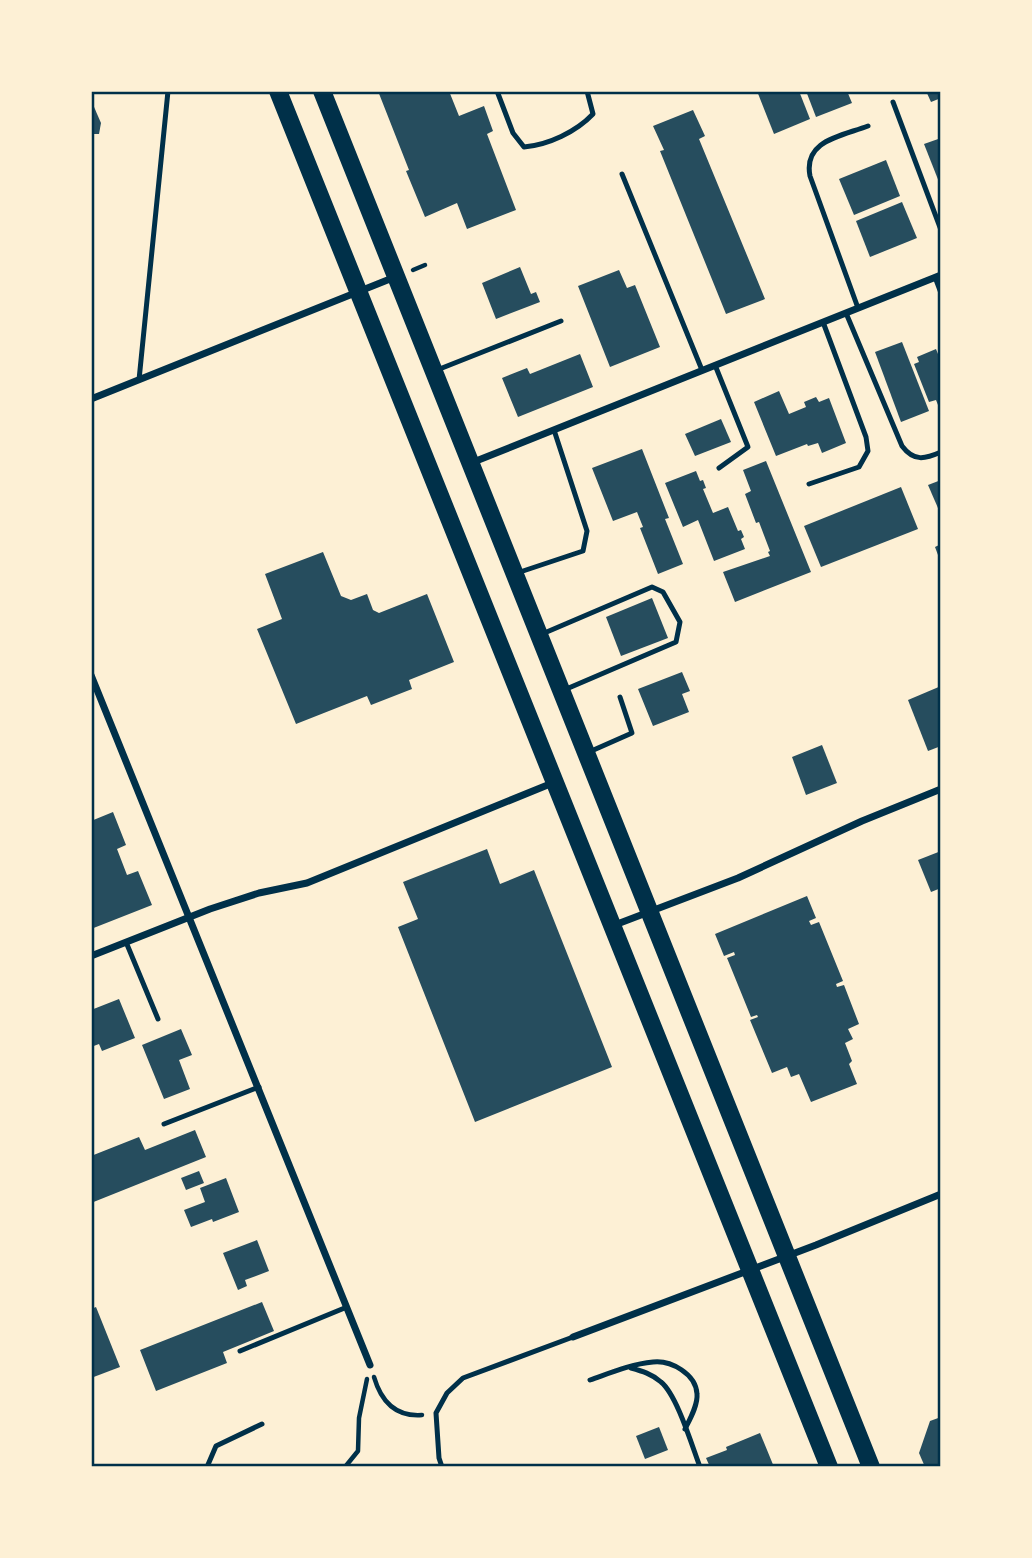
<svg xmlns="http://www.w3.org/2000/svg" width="1032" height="1558" viewBox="0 0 1032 1558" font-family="Jost,sans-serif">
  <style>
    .building { fill: #264d5e }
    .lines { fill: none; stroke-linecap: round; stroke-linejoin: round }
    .path { stroke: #003049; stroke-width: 4.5 }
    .service { stroke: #003049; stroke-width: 5 }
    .minor { stroke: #003049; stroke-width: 7 }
    .primary { stroke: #003049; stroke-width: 18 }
    .neatline { fill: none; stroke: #003049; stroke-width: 2.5 }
  </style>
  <rect width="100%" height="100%" fill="#fdf0d5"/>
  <g class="building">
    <polygon points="378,91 449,91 459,116 484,106 493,131 487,134 516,210 467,229 457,203 425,217 406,171 409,170"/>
    <polygon points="757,91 799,91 810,119 774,134"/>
    <polygon points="806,91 847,91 852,103 816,117"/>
    <polygon points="926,91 941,91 941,98 931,102"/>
    <polygon points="91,100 101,123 99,134 91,134"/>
    <polygon points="693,110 705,136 699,139 765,299 726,314 660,151 664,150 653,126"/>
    <polygon points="941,138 941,181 939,182 924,144"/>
    <polygon points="886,160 900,196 854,215 839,179"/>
    <polygon points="902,202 917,238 870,257 856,221"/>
    <polygon points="520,267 531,294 536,292 540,302 496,319 482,283"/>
    <polygon points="619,270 627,288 635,285 660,347 610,367 578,286"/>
    <polygon points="902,342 929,411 901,422 875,352"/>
    <polygon points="936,349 938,354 941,353 941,404 938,405 936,400 929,402 914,364 919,362 917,357"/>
    <polygon points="580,354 593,387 518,417 502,378 527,368 530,374"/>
    <polygon points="779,391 789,414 806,407 804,402 816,397 819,402 829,398 846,443 822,453 818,443 808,446 807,444 776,456 754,402"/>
    <polygon points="721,419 731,442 695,456 685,434"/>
    <polygon points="642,449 669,518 665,519 683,564 658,574 640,528 643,527 637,512 613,521 592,468"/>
    <polygon points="766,461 811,572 735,602 723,572 770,556 768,552 770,551 759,522 756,523 745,494 751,491 743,470"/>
    <polygon points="696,471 700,481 703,480 706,488 703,489 713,513 728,507 738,531 741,530 744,537 741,539 745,549 714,561 698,520 683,527 665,483"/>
    <polygon points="941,480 941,515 928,485"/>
    <polygon points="901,487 918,529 821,567 804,526"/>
    <polygon points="941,544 941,563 935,547"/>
    <polygon points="323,552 341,596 351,600 367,594 373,610 379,613 427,594 454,662 409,680 412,689 371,705 367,696 296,724 257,629 282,619 265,574"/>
    <polygon points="652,598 668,638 621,656 606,617"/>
    <polygon points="682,672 690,691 682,694 689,712 653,726 638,689"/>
    <polygon points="941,686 941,746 928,751 908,700"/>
    <polygon points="822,745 837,783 806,795 792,757"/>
    <polygon points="113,812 126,845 117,849 127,875 138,871 152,905 91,929 91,821"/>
    <polygon points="487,849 500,884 534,870 612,1067 475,1122 398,927 418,919 403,882"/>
    <polygon points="941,851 941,888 931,892 918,860"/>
    <polygon points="807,896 816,918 809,921 811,925 819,922 843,981 836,984 837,987 844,985 859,1024 848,1029 853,1039 845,1043 852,1061 849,1064 857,1084 811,1102 799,1074 791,1077 787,1067 772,1073 750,1020 758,1017 757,1015 751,1017 727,958 735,955 734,952 724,956 715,934"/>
    <polygon points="119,999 135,1038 102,1051 99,1044 91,1047 91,1010"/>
    <polygon points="181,1029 192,1055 179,1060 190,1089 164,1099 142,1045"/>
    <polygon points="195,1130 206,1157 91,1203 91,1156 139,1137 145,1150"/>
    <polygon points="199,1171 204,1183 186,1190 181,1178"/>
    <polygon points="226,1178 239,1212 213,1222 212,1219 191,1227 184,1210 205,1202 200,1188"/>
    <polygon points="257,1240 269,1271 245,1280 247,1286 238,1290 223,1253"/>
    <polygon points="262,1302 274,1331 223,1352 227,1363 156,1391 140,1350"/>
    <polygon points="96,1307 120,1367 91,1378 91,1309"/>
    <polygon points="941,1417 941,1467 925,1467 919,1453 930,1421"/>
    <polygon points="659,1427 668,1450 645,1459 636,1436"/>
    <polygon points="760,1433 774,1467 710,1467 706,1458 727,1450 726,1447"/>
  </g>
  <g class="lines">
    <g class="path">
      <polyline points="413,270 425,265"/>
      <path d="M 374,1377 C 381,1401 395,1417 422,1415"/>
      <polyline points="345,1467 358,1451 359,1418 367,1379"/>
    </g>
    <g class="service">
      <path d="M 497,91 L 513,133 L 524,147 C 548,145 576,132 593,114 L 587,91"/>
      <polyline points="893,102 941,230"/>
      <polyline points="622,174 702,370"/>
      <polyline points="935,277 941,293"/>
      <path d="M 858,308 L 810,176 C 803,140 842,136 868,126"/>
      <path d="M 846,313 L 902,446 C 914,462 925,459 941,452"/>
      <polyline points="715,365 748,447 719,468"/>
      <polyline points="437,370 561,321"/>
      <polyline points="139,380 168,91"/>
      <polyline points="809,484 859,467 868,451 866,437 823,322"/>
      <polyline points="517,573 583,551 587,531 554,430"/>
      <polyline points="542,634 652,587 663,592 680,622 676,642 564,690"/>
      <polyline points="589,752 632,733 620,697"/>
      <polyline points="126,942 158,1019"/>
      <polyline points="164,1124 259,1087"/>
      <polyline points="240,1351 347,1307"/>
      <path d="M 631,1368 C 642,1371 652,1374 661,1382 C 677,1395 692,1446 700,1467"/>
      <path d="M 590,1380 C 610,1373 631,1364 653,1362 C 671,1360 696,1374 697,1394 C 698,1405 690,1419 685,1429"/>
      <polyline points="207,1467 216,1446 262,1424"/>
      <polyline points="442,1467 439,1458 436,1413 447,1393 463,1378 573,1337"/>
    </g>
    <g class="minor">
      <polyline points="91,399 395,277"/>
      <polyline points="471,463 941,275"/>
      <polyline points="91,675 370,1365"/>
      <polyline points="612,926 738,878 862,821 941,789"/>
      <polyline points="91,956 210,909 259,893 307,883 555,782"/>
      <polyline points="573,1337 816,1245 941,1194"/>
    </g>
    <g class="primary">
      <polyline points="278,91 829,1467"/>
      <polyline points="322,91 871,1467"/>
    </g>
  </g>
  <rect width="1032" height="1558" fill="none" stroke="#fdf0d5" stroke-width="186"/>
  <rect x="93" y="93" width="846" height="1372" class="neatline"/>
</svg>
